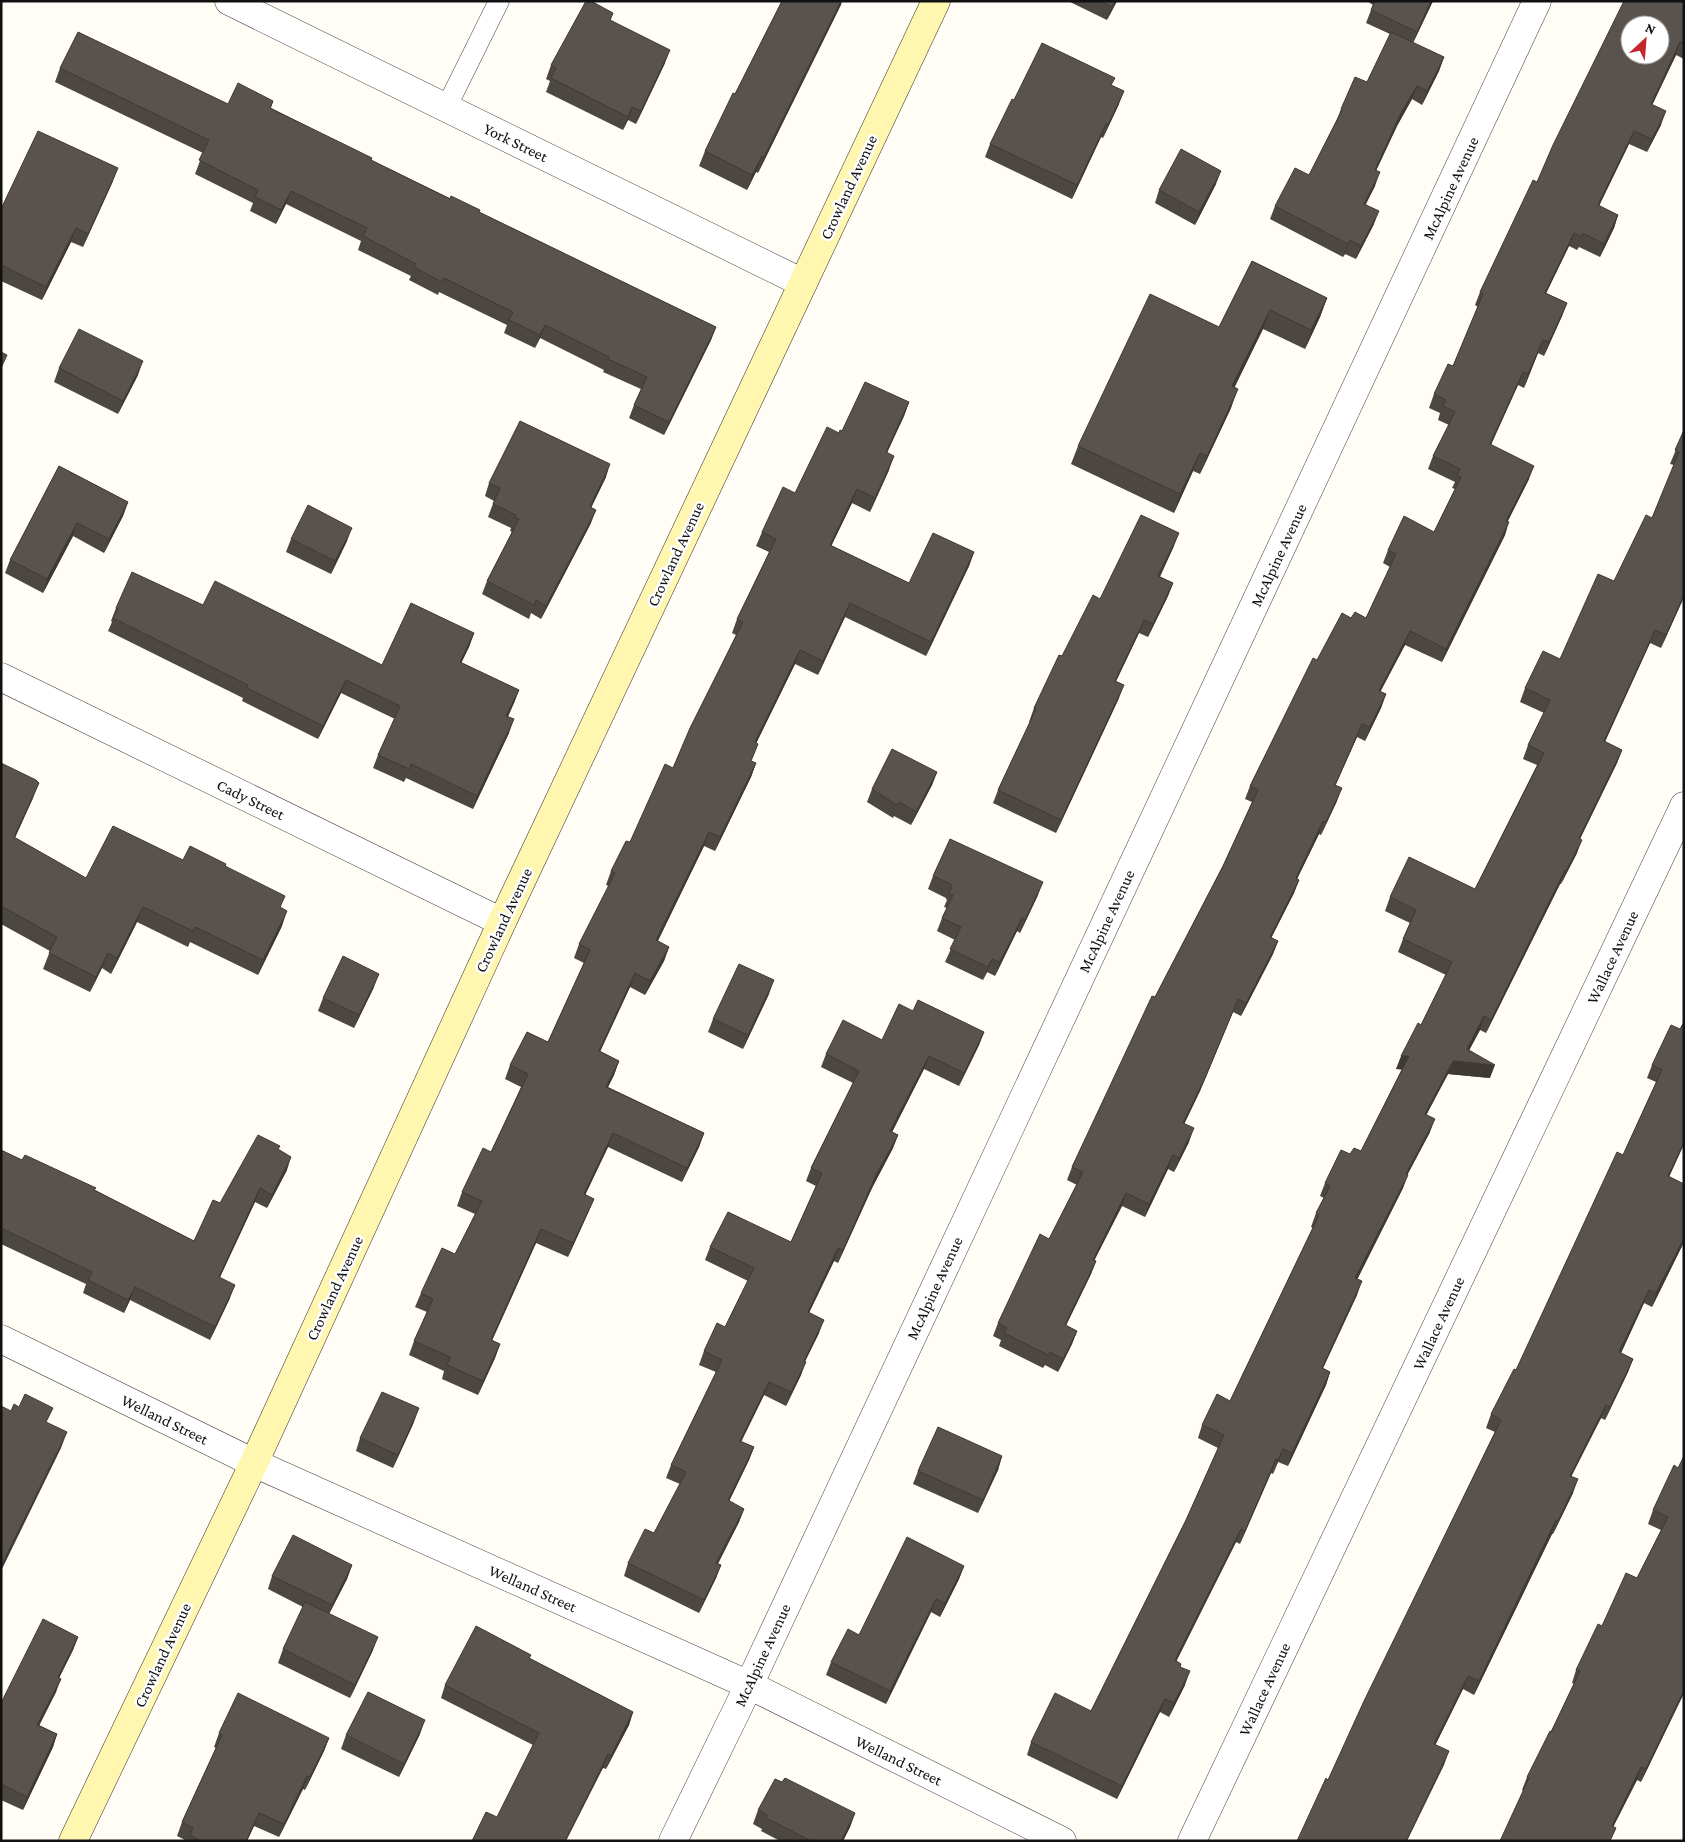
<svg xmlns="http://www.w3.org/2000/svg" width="1685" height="1842" viewBox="0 0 1685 1842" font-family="'Crimson Pro',serif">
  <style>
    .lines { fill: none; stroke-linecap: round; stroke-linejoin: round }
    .lane-casing { stroke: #444; stroke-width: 21 }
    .street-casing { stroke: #444; stroke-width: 29 }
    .secondary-casing { stroke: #333; stroke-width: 29 }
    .lane { stroke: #fff; stroke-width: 20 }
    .street { stroke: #fff; stroke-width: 28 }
    .secondary { stroke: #fff6b0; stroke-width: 28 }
    .wall { fill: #4d4742 }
    .shaded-wall { fill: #3f3936 }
    .building { fill: #5a524d; stroke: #3f3936; fill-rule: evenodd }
    .labels { text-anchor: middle; stroke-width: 5; stroke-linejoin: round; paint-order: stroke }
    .street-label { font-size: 16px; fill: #111; stroke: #fff }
  </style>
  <rect width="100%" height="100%" fill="#fffdf5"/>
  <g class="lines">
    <g class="lane-casing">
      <polyline id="lane" points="446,108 499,1"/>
    </g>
    <g class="street-casing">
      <g id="street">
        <polyline points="229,1 803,283"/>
        <polyline points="1,677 502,922"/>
        <polyline points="1,1339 254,1463 749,1685 1062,1841"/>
        <polyline points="673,1841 749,1685 1537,1"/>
        <polyline points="1192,1841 1684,806"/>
      </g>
    </g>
    <g class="secondary-casing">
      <polyline id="secondary" points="73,1841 254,1463 502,922 936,1"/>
    </g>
    <use href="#lane" class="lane"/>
    <use href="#street" class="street"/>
    <use href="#secondary" class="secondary"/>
  </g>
  <g class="wall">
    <polygon points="782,1 842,1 758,173 756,172 747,190 699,166 705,151 735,94"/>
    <polygon points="1068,1 1117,1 1107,20"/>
    <polygon points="1367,1 1433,1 1413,43 1444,57 1439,71 1422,105 1412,99 1397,126 1376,171 1375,186 1366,204 1374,224 1356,259 1345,254 1343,257 1270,219 1275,206 1309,175 1336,122 1341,109 1367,82 1390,34 1366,23 1373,5"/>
    <polygon points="1684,1 1684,59 1676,55 1652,105 1661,125 1647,152 1629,144 1599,206 1618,215 1614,228 1600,257 1579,247 1577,250 1569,246 1546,293 1567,303 1562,316 1544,356 1538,353 1524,388 1518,385 1491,445 1529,479 1508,521 1505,535 1442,662 1405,645 1380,691 1386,694 1381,708 1365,741 1357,737 1335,785 1337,801 1321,835 1319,834 1297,879 1299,880 1294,893 1271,938 1278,941 1273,954 1241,1016 1233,1012 1200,1091 1184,1124 1189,1142 1174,1172 1168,1169 1145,1217 1122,1206 1094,1260 1096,1261 1091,1274 1066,1325 1077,1331 1072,1344 1058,1372 1045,1365 1043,1368 999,1346 1001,1340 993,1336 998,1323 1049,1239 1077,1185 1067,1180 1072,1167 1155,997 1223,866 1252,802 1245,799 1250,786 1317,660 1351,618 1366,618 1390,567 1383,563 1388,550 1434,532 1455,489 1452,488 1455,482 1428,469 1433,456 1449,425 1438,420 1440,413 1429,408 1434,394 1453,366 1478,307 1475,305 1480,292 1537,182"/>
    <polygon points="613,13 610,21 665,63 636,124 628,120 623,130 546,92 550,81 546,79 551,65"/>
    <polygon points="60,68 228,104 273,101 271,108 371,160 716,327 711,340 664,435 629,418 634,405 641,389 603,372 604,370 540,338 535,348 504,333 507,325 439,292 438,295 409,280 411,276 358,250 361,241 286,204 276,224 250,211 253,203 195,174 203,153 55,82"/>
    <polygon points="1112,85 1119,104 1103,138 1101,137 1072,199 985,157 990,144 1014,100"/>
    <polygon points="113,181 83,247 71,242 42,300 1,281 1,209"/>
    <polygon points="1216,184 1195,225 1155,203 1159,190"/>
    <polygon points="1252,261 1327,298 1320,317 1305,349 1263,329 1234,387 1231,408 1200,474 1193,471 1174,513 1071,464 1078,446 1219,327"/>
    <polygon points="59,368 138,375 118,414 54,382"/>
    <polygon points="909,402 904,416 887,452 889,470 870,512 852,503 831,546 909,583 974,552 969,566 926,656 845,617 818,675 795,664 756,743 751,761 756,763 751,777 715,851 704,846 658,941 669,947 664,961 645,995 630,987 600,1051 619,1061 614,1075 608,1087 704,1133 699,1147 682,1182 608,1147 585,1195 594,1199 588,1213 568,1257 536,1243 492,1340 500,1344 495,1358 478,1395 442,1379 444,1371 409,1355 414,1341 427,1312 415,1307 421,1293 455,1254 475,1214 457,1206 462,1192 491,1152 521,1087 505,1079 510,1065 548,1042 584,963 574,958 579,944 609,886 606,885 611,871 630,842 673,768 736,635 732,633 737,619 769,552 756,546 762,532 795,493 839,433 842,431"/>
    <polygon points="1684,430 1684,597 1661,648 1650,643 1605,742 1622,750 1617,763 1580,839 1577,853 1561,884 1560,884 1486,1033 1480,1030 1469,1050 1490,1078 1448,1074 1426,1115 1430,1132 1407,1175 1403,1188 1357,1279 1357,1295 1323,1368 1330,1372 1326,1385 1288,1466 1278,1462 1273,1474 1271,1473 1240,1544 1236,1542 1176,1661 1180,1667 1185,1685 1169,1717 1160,1712 1157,1717 1117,1799 1027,1755 1031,1742 1091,1711 1186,1520 1218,1448 1198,1438 1202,1425 1230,1401 1313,1228 1311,1227 1316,1213 1324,1198 1320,1196 1325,1183 1350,1154 1361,1151 1402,1069 1396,1069 1421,1025 1446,975 1398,952 1403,939 1410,923 1385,911 1390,897 1475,889 1537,765 1523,759 1528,745 1544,713 1520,702 1525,688 1560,659 1614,581 1652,518 1674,465 1670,464"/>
    <polygon points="59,466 128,502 123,516 104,553 73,536 43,593 5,573 10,560"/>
    <polygon points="606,477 591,508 591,523 541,619 531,613 529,619 482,594 487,581 512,532 510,531 511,528 488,517 494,501 485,496 489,483"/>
    <polygon points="291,539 347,541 331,574 286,552"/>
    <polygon points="1174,546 1160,577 1173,583 1168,596 1148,637 1139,633 1116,681 1119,698 1056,833 993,803 998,790 1030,722 1029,722 1034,708 1062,656 1100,599"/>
    <polygon points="203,605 382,665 474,633 469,647 461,663 519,690 514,703 508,717 509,733 473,809 406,778 404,782 373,768 378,755 395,719 341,693 318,739 242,701 243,698 108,631 112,622 111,621 116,608"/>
    <polygon points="1,763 33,798 15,838 86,878 183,860 225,867 281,907 282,926 258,975 190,942 188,947 137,922 111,974 102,968 90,992 43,969 50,951 1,924"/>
    <polygon points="937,772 932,785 911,825 894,816 893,818 867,802 872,789"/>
    <polygon points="933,876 1038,895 1020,933 1017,931 995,976 987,972 983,980 945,962 955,940 937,931 942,918 947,908 944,907 947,900 946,899 946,898 928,889"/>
    <polygon points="374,987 354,1028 318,1011 323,998"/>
    <polygon points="769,994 743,1049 708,1032 713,1019"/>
    <polygon points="913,1011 984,1032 979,1045 959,1086 924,1069 892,1132 898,1135 893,1148 872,1188 838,1263 834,1261 809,1313 819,1333 805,1361 801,1375 786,1406 764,1395 741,1442 754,1447 749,1460 729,1501 744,1509 739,1522 718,1564 721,1565 716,1578 699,1613 624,1576 628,1563 654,1533 680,1484 666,1478 671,1465 716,1372 699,1365 704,1351 725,1327 748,1281 705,1260 710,1247 791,1242 816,1186 806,1181 811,1168 853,1083 821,1067 826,1054 882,1040"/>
    <polygon points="1684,1022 1684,1144 1669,1177 1684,1184 1684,1242 1652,1307 1644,1303 1621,1353 1633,1359 1628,1372 1605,1420 1601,1418 1571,1476 1573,1493 1553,1534 1552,1534 1474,1695 1463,1689 1435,1745 1444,1765 1328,1780 1495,1432 1486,1428 1491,1414 1516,1370 1623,1155 1656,1082 1647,1078 1652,1065 1680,1029"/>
    <polygon points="1,1150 22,1160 95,1190 194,1241 220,1203 278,1150 287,1170 267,1208 255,1202 220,1277 230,1298 210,1340 130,1300 124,1313 83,1293 86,1284 1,1244"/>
    <polygon points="414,1422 393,1468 356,1451 360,1438"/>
    <polygon points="1002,1456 998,1470 978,1513 913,1484 918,1471"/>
    <polygon points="1678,1468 1684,1693 1641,1782 1637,1780 1613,1827 1522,1790 1527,1777 1551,1732 1574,1684 1572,1683 1576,1670 1602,1626 1637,1578 1661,1530 1648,1524 1653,1510"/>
    <polygon points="352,1565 347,1579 329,1614 373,1650 350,1698 278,1663 283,1649 303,1607 268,1589 272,1576"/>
    <polygon points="964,1566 959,1579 940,1617 931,1612 886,1704 826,1675 831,1662 859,1635"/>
    <polygon points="78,1637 73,1650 59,1678 56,1692 39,1725 57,1734 53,1747 23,1810 1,1800 1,1703"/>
    <polygon points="529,1658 633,1712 629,1725 606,1769 603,1768 497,1817 533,1745 441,1698 445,1685"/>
    <polygon points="219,1733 329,1738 324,1751 305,1790 303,1789 279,1837 254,1826 247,1841 187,1841 177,1836 182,1822 216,1748 214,1747"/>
    <polygon points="420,1734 399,1777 341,1749 346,1735"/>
    <polygon points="758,1810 855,1813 850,1827 843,1841 780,1841 761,1831 762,1829 753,1824"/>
  </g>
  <g class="shaded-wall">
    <polygon points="841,1 842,1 841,5 758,173 764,157"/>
    <polygon points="1115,1 1117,1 1107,20 1112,7"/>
    <polygon points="1431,1 1433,1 1412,45 1417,32"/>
    <polygon points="1680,42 1676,55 1646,118 1651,104"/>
    <polygon points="670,50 665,63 636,124 641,111"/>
    <polygon points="1444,57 1439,71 1422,105 1427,91"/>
    <polygon points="1417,86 1412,99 1397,126 1370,183 1375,170 1401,113"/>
    <polygon points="1124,91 1119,104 1103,138 1108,125"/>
    <polygon points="632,107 628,120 623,130 628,117"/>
    <polygon points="1666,111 1661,125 1647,152 1652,139"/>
    <polygon points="1106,124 1101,137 1072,199 1077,185"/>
    <polygon points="1634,131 1629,144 1593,218 1598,205"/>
    <polygon points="762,156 756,172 747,190 752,175"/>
    <polygon points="118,168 113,181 83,247 88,234"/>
    <polygon points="1221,171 1216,184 1195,225 1199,212"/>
    <polygon points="1380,172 1375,186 1359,217 1364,204"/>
    <polygon points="291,191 286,204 276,224 281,210"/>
    <polygon points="1379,211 1374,224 1356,259 1361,246"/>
    <polygon points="1618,215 1614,228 1600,257 1604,244"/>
    <polygon points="76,228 71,242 42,300 46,287"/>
    <polygon points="1574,233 1569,246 1540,306 1545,293"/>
    <polygon points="1350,240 1345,254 1343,257 1348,244"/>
    <polygon points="1327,298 1320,317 1305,349 1311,330"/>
    <polygon points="1567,303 1562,316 1544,356 1549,342"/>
    <polygon points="1270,310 1263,329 1226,405 1232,386"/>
    <polygon points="545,325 540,338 535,348 540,335"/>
    <polygon points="716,327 711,340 664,435 669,422"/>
    <polygon points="1543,340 1538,353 1524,388 1528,374"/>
    <polygon points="143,361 138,375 118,414 123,401"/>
    <polygon points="1523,372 1518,385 1485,457 1490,444"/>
    <polygon points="1238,389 1231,408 1200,474 1207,456"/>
    <polygon points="909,402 904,416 881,466 886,452"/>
    <polygon points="1200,453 1193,471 1174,513 1180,494"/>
    <polygon points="894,456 889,470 870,512 875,498"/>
    <polygon points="610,464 606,477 585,520 590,507"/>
    <polygon points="1534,466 1529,479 1501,534 1506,521"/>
    <polygon points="857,489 852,503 825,559 830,545"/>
    <polygon points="128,502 123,516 104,553 109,539"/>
    <polygon points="596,510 591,523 541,619 546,606"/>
    <polygon points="1509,522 1505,535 1442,662 1446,649"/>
    <polygon points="77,523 73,536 43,593 47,579"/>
    <polygon points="352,528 347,541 331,574 335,561"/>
    <polygon points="1179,533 1174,546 1153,589 1158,576"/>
    <polygon points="974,552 969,566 926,656 931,642"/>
    <polygon points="1173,583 1168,596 1148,637 1153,624"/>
    <polygon points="1684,595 1684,597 1661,648 1666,635"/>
    <polygon points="850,603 845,617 818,675 823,661"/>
    <polygon points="1144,620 1139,633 1110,694 1115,681"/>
    <polygon points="1655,630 1650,643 1599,754 1604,741"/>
    <polygon points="1410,631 1405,645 1374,704 1379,691"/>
    <polygon points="474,633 469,647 455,676 460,662"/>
    <polygon points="800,650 795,664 750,756 755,742"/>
    <polygon points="346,680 341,693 318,739 323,726"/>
    <polygon points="1124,685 1119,698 1056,833 1061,820"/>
    <polygon points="519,690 514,703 501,729 506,716"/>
    <polygon points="1386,694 1381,708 1365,741 1370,727"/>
    <polygon points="514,719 509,733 473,809 477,796"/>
    <polygon points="1362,724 1357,737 1330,798 1335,785"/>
    <polygon points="1622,750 1617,763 1574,851 1579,838"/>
    <polygon points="756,763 751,777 715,851 720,837"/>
    <polygon points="937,772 932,785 911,825 916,812"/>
    <polygon points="39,783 33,798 8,852 14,837"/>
    <polygon points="1342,788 1337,801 1321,835 1326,822"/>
    <polygon points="1323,821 1319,834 1291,891 1296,878"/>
    <polygon points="709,832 704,846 651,954 656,940"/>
    <polygon points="1582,840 1577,853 1561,884 1566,871"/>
    <polygon points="1565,870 1560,884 1486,1033 1491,1020"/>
    <polygon points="1299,880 1294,893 1265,950 1270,937"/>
    <polygon points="1043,882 1038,895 1020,933 1025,920"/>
    <polygon points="143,907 137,922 111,974 117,958"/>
    <polygon points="287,911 282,926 258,975 263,960"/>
    <polygon points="1022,918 1017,931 995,976 1000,962"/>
    <polygon points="1278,941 1273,954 1241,1016 1246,1003"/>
    <polygon points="669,947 664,961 645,995 650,981"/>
    <polygon points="108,953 102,968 90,992 96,977"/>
    <polygon points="992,959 987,972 983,980 988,967"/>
    <polygon points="635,973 630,987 594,1065 599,1051"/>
    <polygon points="379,974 374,987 354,1028 359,1015"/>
    <polygon points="774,980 769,994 743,1049 748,1035"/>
    <polygon points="1238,999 1200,1091 1178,1137 1183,1123"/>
    <polygon points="1484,1016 1480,1030 1463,1062 1495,1065 1490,1078 1448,1074 1420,1127 1425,1114 1453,1061 1467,1049"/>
    <polygon points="984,1032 979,1045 959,1086 964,1073"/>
    <polygon points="929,1056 924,1069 886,1144 890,1131"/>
    <polygon points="1401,1056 1409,1056 1404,1070 1396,1069"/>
    <polygon points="619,1061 614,1075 601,1101 606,1087"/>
    <polygon points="1435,1119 1430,1132 1401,1187 1406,1174"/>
    <polygon points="1194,1128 1189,1142 1174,1172 1179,1158"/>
    <polygon points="613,1133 608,1147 579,1208 584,1194"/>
    <polygon points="704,1133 699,1147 682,1182 687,1168"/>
    <polygon points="898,1135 893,1148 872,1188 838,1263 843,1250 876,1175"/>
    <polygon points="1684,1142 1684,1144 1663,1190 1668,1176"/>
    <polygon points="1173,1155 1168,1169 1145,1217 1149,1204"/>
    <polygon points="291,1157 287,1170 267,1208 272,1195"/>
    <polygon points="1408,1175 1403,1188 1351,1292 1355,1278"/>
    <polygon points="260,1188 255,1202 214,1290 219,1277"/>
    <polygon points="1126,1193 1122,1206 1088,1273 1093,1260"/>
    <polygon points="594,1199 588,1213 568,1257 573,1243"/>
    <polygon points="541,1229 536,1243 486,1354 491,1340"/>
    <polygon points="1684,1238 1684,1242 1652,1307 1656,1293"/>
    <polygon points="838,1248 834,1261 803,1325 808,1312"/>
    <polygon points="1096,1261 1091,1274 1060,1338 1065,1325"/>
    <polygon points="1362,1281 1357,1295 1317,1381 1322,1368"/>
    <polygon points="235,1285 230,1298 210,1340 215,1327"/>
    <polygon points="135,1287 130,1300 124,1313 128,1300"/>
    <polygon points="1649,1290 1644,1303 1615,1366 1619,1352"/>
    <polygon points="824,1320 819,1333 799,1374 804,1361"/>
    <polygon points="1077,1331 1072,1344 1058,1372 1063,1359"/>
    <polygon points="500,1344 495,1358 478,1395 483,1381"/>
    <polygon points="1633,1359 1628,1372 1605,1420 1610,1407"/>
    <polygon points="806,1362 801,1375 786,1406 791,1392"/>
    <polygon points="1330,1372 1326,1385 1288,1466 1292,1453"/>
    <polygon points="769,1382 764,1395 735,1454 740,1441"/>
    <polygon points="1606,1405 1601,1418 1565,1489 1570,1476"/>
    <polygon points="419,1408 414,1422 393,1468 398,1455"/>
    <polygon points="67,1432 61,1448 1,1571 1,1566"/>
    <polygon points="754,1447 749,1460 723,1514 728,1500"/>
    <polygon points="1283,1449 1278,1462 1273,1474 1278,1460"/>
    <polygon points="1002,1456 998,1470 978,1513 983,1500"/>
    <polygon points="1276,1459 1271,1473 1240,1544 1245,1531"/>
    <polygon points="1578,1479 1573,1493 1553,1534 1558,1521"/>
    <polygon points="744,1509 739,1522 711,1576 716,1563"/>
    <polygon points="1556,1520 1552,1534 1474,1695 1479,1681"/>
    <polygon points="1241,1529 1236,1542 1170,1674 1175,1660"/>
    <polygon points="352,1565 347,1579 327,1618 332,1605"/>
    <polygon points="721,1565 716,1578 699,1613 704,1600"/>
    <polygon points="964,1566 959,1579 940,1617 945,1603"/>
    <polygon points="936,1599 931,1612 886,1704 890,1691"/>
    <polygon points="78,1637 73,1650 53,1690 58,1677"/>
    <polygon points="378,1637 373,1650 350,1698 355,1685"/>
    <polygon points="1190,1671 1185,1685 1169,1717 1174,1703"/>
    <polygon points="1468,1676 1463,1689 1429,1758 1434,1744"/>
    <polygon points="61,1679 56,1692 33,1738 37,1725"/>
    <polygon points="1684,1690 1684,1693 1641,1782 1646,1769"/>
    <polygon points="1165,1699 1160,1712 1117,1799 1122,1786"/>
    <polygon points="633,1712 629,1725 606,1769 611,1756"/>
    <polygon points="425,1720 420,1734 399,1777 404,1764"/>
    <polygon points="57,1734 53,1747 23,1810 27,1797"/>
    <polygon points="329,1738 324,1751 305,1790 310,1777"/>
    <polygon points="1449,1751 1444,1765 1407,1841 1406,1841"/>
    <polygon points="608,1754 603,1768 566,1841 565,1841"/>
    <polygon points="1641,1767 1637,1780 1607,1839 1612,1826"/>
    <polygon points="307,1776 303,1789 279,1837 284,1824"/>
    <polygon points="259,1813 254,1826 247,1841 246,1841"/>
    <polygon points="855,1813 850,1827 843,1841 841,1841"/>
  </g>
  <g class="building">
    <polygon points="586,1 591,1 613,13 610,20 670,50 641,111 632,107 628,117 551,78 556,68 551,65"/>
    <polygon points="782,1 841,1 764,157 762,156 752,175 705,151 733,93 735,94"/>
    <polygon points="1100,1 1115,1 1112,7"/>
    <polygon points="1375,1 1431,1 1417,32 1371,10"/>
    <path d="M 1624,1 L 1684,1 L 1684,43 L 1680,42 L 1651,104 L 1666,111 L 1652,139 L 1634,131 L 1598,205 L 1618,215 L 1604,244 L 1583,233 L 1582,237 L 1574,233 L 1545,293 L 1567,303 L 1549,342 L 1543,340 L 1528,374 L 1523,372 L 1490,444 L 1534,466 L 1506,521 L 1509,522 L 1446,649 L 1410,631 L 1379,691 L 1386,694 L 1370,727 L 1362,724 L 1335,785 L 1342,788 L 1326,822 L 1323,821 L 1296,878 L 1299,880 L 1270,937 L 1278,941 L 1246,1003 L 1238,999 L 1205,1078 L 1183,1123 L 1194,1128 L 1179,1158 L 1173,1155 L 1149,1204 L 1126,1193 L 1093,1260 L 1096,1261 L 1065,1325 L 1077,1331 L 1063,1359 L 1050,1352 L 1048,1355 L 1004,1333 L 1007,1328 L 998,1323 L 1040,1234 L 1049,1239 L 1083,1172 L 1072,1167 L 1152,996 L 1155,997 L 1223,866 L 1258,790 L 1250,786 L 1313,658 L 1317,660 L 1342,613 L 1351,618 L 1355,612 L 1366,618 L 1396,554 L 1388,550 L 1404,516 L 1434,532 L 1461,477 L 1457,475 L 1460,469 L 1433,456 L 1455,412 L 1443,406 L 1446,400 L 1434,394 L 1448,364 L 1453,366 L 1483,294 L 1480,292 L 1533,180 L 1537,182 L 1553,145 ZM 1630,25 L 1660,25 L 1660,55 L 1630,55 Z"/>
    <polygon points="78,32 228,104 238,83 273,101 270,108 372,158 371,160 450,199 451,196 480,210 479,212 716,327 669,422 634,405 647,377 608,359 609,357 545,325 540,335 509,320 513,312 444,278 442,282 414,267 416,264 363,236 367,228 291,191 281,210 255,197 258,190 199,160 209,140 60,68"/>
    <polygon points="1391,32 1444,57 1427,91 1417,86 1401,113 1375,170 1380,172 1364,204 1379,211 1361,246 1350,240 1348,244 1275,206 1295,168 1309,175 1342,110 1341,109 1355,77 1367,82"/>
    <polygon points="1042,43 1115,78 1111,85 1124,91 1108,125 1106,124 1077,185 990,144 1012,99 1014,100"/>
    <polygon points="38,131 118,168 88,234 76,228 46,287 1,265 1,209"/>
    <polygon points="1181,149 1221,171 1199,212 1159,190"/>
    <polygon points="1252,261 1327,298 1311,330 1270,310 1232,386 1238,389 1207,456 1200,453 1180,494 1078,446 1150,294 1219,327"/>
    <polygon points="79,329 143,361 123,401 59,368"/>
    <polygon points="1,352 7,355 1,368"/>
    <polygon points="865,382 909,402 886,452 894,456 875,498 857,489 830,545 909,583 933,533 974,552 931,642 850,603 823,661 800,650 755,742 758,744 751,761 756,763 720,837 709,832 656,940 669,947 650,981 635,973 599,1051 619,1061 606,1087 704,1133 687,1168 613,1133 584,1194 594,1199 573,1243 541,1229 491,1340 500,1344 483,1381 447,1365 450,1357 414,1341 433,1299 421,1293 442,1248 455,1254 482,1201 462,1192 483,1148 491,1152 528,1074 510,1065 527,1032 548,1042 590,950 579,944 615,873 611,871 626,841 630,842 665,764 673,768 690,728 743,622 737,619 776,539 762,532 783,487 795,493 827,427 839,433 840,430 842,431"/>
    <polygon points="520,421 610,464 590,507 596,510 546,606 536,600 534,605 487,581 519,519 515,518 516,515 493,504 500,488 489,483"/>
    <polygon points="1684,430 1684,595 1666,635 1655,630 1604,741 1622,750 1579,838 1582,840 1566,871 1565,870 1491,1020 1484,1016 1467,1049 1495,1065 1453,1061 1425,1114 1435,1119 1406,1174 1408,1175 1355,1278 1362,1281 1322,1368 1330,1372 1292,1453 1283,1449 1278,1460 1276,1459 1245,1531 1241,1529 1175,1660 1181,1664 1180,1667 1190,1671 1174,1703 1165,1699 1162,1704 1122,1786 1031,1742 1055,1693 1091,1711 1186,1520 1224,1435 1202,1425 1217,1394 1230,1401 1319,1215 1316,1213 1330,1186 1325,1183 1341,1150 1350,1154 1354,1148 1361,1151 1409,1056 1401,1056 1418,1023 1421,1025 1452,962 1403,939 1416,910 1390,897 1409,857 1475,889 1544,753 1528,745 1550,700 1525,688 1543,651 1560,659 1598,574 1614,581 1646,515 1652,518 1679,452 1675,450"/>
    <polygon points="59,466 128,502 109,539 77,523 47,579 10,560"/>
    <polygon points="308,505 352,528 335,561 291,539"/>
    <polygon points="1141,515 1179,533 1158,576 1173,583 1153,624 1144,620 1115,681 1124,685 1061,820 998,790 1036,709 1034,708 1059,655 1062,656 1093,595 1100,599"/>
    <polygon points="132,572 203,605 215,581 382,665 411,603 474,633 460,662 519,690 506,716 514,719 477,796 411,764 409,769 378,755 400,706 346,680 323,726 247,688 248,685 113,618 118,609 116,608"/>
    <polygon points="892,749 937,772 916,812 899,802 897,805 872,789"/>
    <polygon points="1,763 36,780 39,783 14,837 86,878 113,826 183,860 190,846 226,864 225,866 285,896 280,907 287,911 263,960 195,927 193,931 143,907 117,958 108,953 96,977 49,953 57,937 1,906"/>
    <polygon points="950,839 1043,882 1025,920 1022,918 1000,962 992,959 988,967 950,949 961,927 942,918 953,895 949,894 952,887 951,886 951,884 933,876"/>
    <polygon points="343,956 379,974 359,1015 323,998"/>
    <polygon points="739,964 774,980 748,1035 713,1019"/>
    <polygon points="918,1000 984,1032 964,1073 929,1056 890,1131 898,1135 876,1175 843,1250 838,1248 808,1312 824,1320 804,1361 806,1362 791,1392 769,1382 740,1441 754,1447 728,1500 744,1509 716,1563 721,1565 704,1600 628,1563 645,1529 654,1533 686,1472 671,1465 722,1360 704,1351 717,1323 725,1327 754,1268 710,1247 728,1212 791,1242 822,1173 811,1168 859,1071 826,1054 843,1020 882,1040 899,1004 913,1011"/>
    <polygon points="1684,1022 1684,1142 1668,1176 1684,1184 1684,1238 1656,1293 1649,1290 1619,1352 1633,1359 1610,1407 1606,1405 1570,1476 1578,1479 1558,1521 1556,1520 1479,1681 1468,1676 1434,1744 1449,1751 1406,1841 1297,1841 1326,1778 1328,1780 1364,1701 1501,1420 1491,1414 1514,1369 1516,1370 1617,1152 1623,1155 1662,1070 1652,1065 1671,1025 1680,1029"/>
    <polygon points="258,1135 280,1146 278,1149 291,1157 272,1195 260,1188 219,1277 235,1285 215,1327 135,1287 128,1300 88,1280 92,1272 1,1228 1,1150 22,1160 25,1155 96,1188 94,1190 194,1241 213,1200 220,1203"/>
    <polygon points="382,1392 419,1408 398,1455 360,1438"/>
    <polygon points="25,1394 53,1408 46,1422 67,1432 1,1566 1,1406 11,1411 14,1404 19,1407"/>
    <polygon points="938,1427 1002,1456 983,1500 918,1471"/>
    <polygon points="1684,1456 1684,1690 1646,1769 1641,1767 1612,1826 1616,1828 1610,1841 1500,1841 1529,1778 1527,1777 1550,1731 1551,1732 1580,1671 1576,1670 1598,1624 1602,1626 1626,1573 1637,1578 1668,1517 1653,1510 1674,1465 1678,1468"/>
    <polygon points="293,1535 352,1565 332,1605 272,1576"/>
    <polygon points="907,1537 964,1566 945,1603 936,1599 890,1691 831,1662 848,1629 859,1635"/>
    <polygon points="305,1602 378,1637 355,1685 283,1649"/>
    <polygon points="43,1619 78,1637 58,1677 61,1679 37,1725 57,1734 27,1797 1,1784 1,1703"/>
    <polygon points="476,1626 531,1655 529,1658 633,1712 611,1756 608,1754 565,1841 472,1841 486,1812 497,1817 539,1733 445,1685"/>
    <polygon points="368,1692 425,1720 404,1764 346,1735"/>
    <polygon points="238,1693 329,1738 310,1777 307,1776 284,1824 259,1813 246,1841 202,1841 190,1835 193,1828 182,1822 222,1735 219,1733"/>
    <polygon points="785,1778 855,1813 841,1841 811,1841 766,1818 767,1815 758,1810 775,1779 782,1782"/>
  </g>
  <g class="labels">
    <g class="street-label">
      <text transform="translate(516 142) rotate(26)" y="6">York Street</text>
      <text transform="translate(848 187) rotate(-65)" y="6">Crowland Avenue</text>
      <text transform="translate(1450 188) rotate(-65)" y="6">McAlpine Avenue</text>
      <text transform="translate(675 554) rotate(-65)" y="6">Crowland Avenue</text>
      <text transform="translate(1278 555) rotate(-65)" y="6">McAlpine Avenue</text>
      <text transform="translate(251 799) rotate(26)" y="6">Cady Street</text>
      <text transform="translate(503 920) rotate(-65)" y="6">Crowland Avenue</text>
      <text transform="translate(1106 921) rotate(-65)" y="6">McAlpine Avenue</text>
      <text transform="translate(1612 957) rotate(-65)" y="6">Wallace Avenue</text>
      <text transform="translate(334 1288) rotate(-65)" y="6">Crowland Avenue</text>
      <text transform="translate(934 1288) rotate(-65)" y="6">McAlpine Avenue</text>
      <text transform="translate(1438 1323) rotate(-65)" y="6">Wallace Avenue</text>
      <text transform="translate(165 1419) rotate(26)" y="6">Welland Street</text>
      <text transform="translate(533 1588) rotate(24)" y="6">Welland Street</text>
      <text transform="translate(162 1655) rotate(-65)" y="6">Crowland Avenue</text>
      <text transform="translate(762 1655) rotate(-65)" y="6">McAlpine Avenue</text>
      <text transform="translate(1264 1689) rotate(-65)" y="6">Wallace Avenue</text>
      <text transform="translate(899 1760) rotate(26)" y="6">Welland Street</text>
    </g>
  </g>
  <rect width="1685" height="1842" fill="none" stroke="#111111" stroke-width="5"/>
  <g transform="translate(1645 40) rotate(26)"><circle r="24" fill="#ffffff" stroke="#a0a0a0"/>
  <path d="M0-4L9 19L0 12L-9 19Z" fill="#c4262e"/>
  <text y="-8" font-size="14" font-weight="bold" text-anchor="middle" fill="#111111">N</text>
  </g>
</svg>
